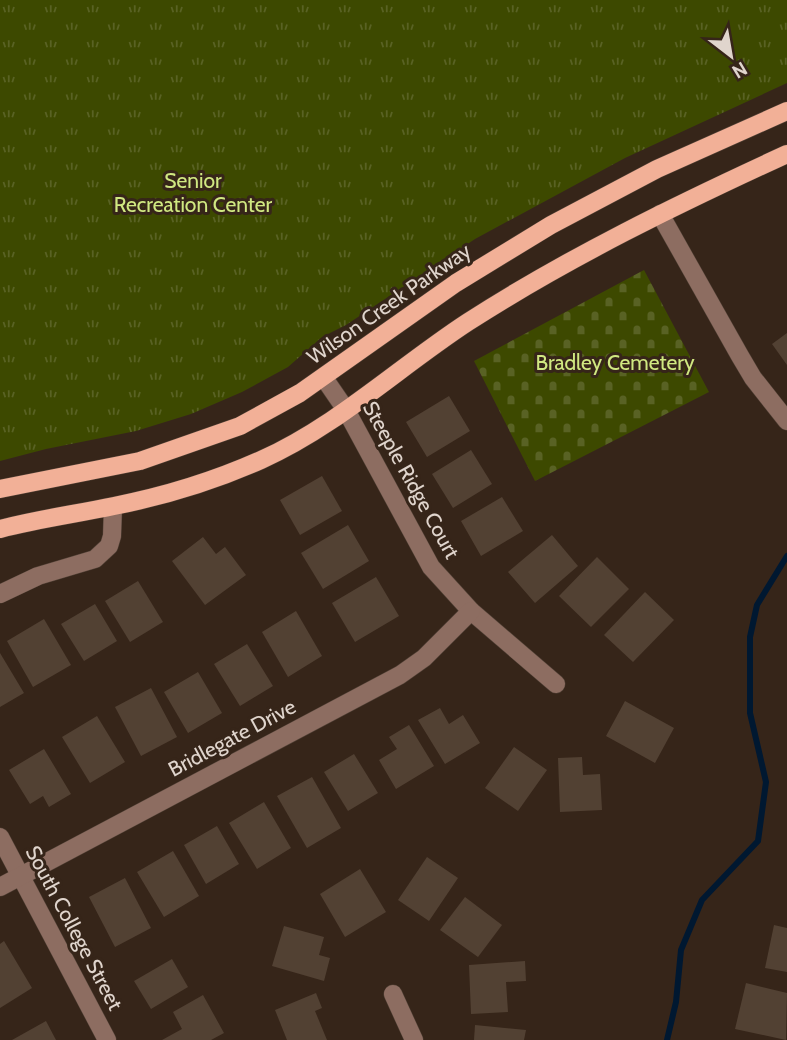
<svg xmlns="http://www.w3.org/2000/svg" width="787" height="1040" viewBox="0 0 787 1040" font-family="Cabin,sans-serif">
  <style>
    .cemetery { fill: url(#cemetery-stones) }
    .park { fill: url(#park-tufts) }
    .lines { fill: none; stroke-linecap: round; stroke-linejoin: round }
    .stream { stroke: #001831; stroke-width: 6 }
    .building { fill: #524133 }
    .minor-casing { stroke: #514136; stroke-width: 19 }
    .major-casing { stroke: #514136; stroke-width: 19 }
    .minor { stroke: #8d6d61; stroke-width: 18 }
    .major { stroke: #f2b097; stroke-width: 18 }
    .labels { text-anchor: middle; stroke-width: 6; stroke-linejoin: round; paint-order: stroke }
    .park-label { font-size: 21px; fill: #d0e881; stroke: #362519 }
    .street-label { font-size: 21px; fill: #e0d5cd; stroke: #362519 }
  </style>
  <defs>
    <pattern id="cemetery-stones" width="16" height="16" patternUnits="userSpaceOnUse" patternTransform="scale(1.75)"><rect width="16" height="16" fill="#3d4900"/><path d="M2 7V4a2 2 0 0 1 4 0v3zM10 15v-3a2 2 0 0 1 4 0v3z" fill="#596224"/></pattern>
    <pattern id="park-tufts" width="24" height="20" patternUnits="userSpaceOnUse" patternTransform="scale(1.75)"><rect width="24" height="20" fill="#3d4900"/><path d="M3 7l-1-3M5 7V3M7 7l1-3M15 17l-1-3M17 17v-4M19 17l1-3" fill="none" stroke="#596224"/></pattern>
  </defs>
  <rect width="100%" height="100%" fill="#362519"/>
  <polygon class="cemetery" points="644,270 709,392 535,481 474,361"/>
  <polygon class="park" points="0,0 787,0 787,83 625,158 475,239 346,325 322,337 288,367 242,392 191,414 136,431 46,449 0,461"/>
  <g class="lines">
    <polyline class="stream" points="667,1040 676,1002 681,950 702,900 758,841 766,782 750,713 750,637 757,605 787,556"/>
  </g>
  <g class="building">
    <polygon points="787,333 787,365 772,344"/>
    <polygon points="449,396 470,431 427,457 406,422"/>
    <polygon points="471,450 492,484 453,508 432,474"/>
    <polygon points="322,476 342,511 300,535 280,500"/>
    <polygon points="502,497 523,531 481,556 461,521"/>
    <polygon points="348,525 369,561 323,589 301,553"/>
    <polygon points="552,535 578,566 535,603 508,572"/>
    <polygon points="203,537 216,554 225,547 246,575 205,605 172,561"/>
    <polygon points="597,557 629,589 591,627 559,596"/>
    <polygon points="376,577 399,616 355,642 332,603"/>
    <polygon points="138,581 163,622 130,642 105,601"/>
    <polygon points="645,592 674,620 633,662 604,635"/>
    <polygon points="95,604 117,641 84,661 61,624"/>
    <polygon points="296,611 322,656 288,677 262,632"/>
    <polygon points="44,619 71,665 33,687 7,641"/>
    <polygon points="247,644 273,686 240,706 214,664"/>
    <polygon points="0,653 24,693 0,707"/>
    <polygon points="198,672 222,713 188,733 164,692"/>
    <polygon points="151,688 177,737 141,756 115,707"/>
    <polygon points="625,701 674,728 655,763 606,736"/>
    <polygon points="440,708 449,724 463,715 480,743 445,764 418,720"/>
    <polygon points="97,716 125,762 90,783 62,737"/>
    <polygon points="409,725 434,766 396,789 379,760 397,749 389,737"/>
    <polygon points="514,747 547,770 518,811 485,788"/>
    <polygon points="44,749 71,794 49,807 43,796 30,804 9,770"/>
    <polygon points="354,754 378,793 348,811 324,772"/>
    <polygon points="582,757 583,775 600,774 602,810 560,812 558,758"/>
    <polygon points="312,777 341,828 307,848 277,796"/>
    <polygon points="264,802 291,848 257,869 229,823"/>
    <polygon points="217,826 239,864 206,884 184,845"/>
    <polygon points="173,851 199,896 164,917 137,872"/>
    <polygon points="427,857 458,878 429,921 398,900"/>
    <polygon points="360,869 386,912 345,937 320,894"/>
    <polygon points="125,878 151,928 115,947 89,897"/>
    <polygon points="465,897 502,925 478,957 440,930"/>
    <polygon points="774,925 787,928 787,972 765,968"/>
    <polygon points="284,926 324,937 319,955 330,958 324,981 272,966"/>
    <polygon points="4,941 32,988 0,1008 0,944"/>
    <polygon points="172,959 188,987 151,1009 134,981"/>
    <polygon points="525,961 526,981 506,982 508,1012 471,1014 469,965"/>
    <polygon points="746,983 787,993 786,1040 735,1029"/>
    <polygon points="316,993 322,1008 315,1011 327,1040 287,1040 275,1010"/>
    <polygon points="203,995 224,1033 211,1040 162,1040 182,1029 173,1012"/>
    <polygon points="46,1021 56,1040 12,1040"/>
    <polygon points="475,1025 526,1030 524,1040 474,1040"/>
  </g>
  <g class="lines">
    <g class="minor-casing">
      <g id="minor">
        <polyline points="660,214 740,356 753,378 787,421"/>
        <polyline points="324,378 346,410 431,567 471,611 556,684"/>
        <polyline points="0,594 38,576 95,559 109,546 112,536 113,507"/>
        <polyline points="0,837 107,1040"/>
        <polyline points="0,887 400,675 424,658 471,611"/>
        <polyline points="393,994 414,1040"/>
      </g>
    </g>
    <g class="major-casing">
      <g id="major">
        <polyline points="0,489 140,461 240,426 300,393 456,283 551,225 657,169 787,111"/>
        <path d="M 0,529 C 38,519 76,514 114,506 C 165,496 214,481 261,460 C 337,426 399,367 468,322 C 569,257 678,204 787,154"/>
      </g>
    </g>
    <use href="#minor" class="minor"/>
    <use href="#major" class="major"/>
  </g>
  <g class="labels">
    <g class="park-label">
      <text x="193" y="188">Senior<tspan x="193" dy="24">Recreation Center</tspan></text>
      <text x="615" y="370">Bradley Cemetery</text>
    </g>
    <g class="street-label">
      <text transform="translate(389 304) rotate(-35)" y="7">Wilson Creek Parkway</text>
      <text transform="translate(411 480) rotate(61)" y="7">Steeple Ridge Court</text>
      <text transform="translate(232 738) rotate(-28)" y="7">Bridlegate Drive</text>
      <text transform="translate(74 928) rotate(62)" y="7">South College Street</text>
    </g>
  </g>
  <g transform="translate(731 56) rotate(149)" stroke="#362519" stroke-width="5" paint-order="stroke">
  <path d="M0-5L12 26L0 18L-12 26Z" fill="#e0d5cd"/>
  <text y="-10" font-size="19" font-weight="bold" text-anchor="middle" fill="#e0d5cd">N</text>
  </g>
</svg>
